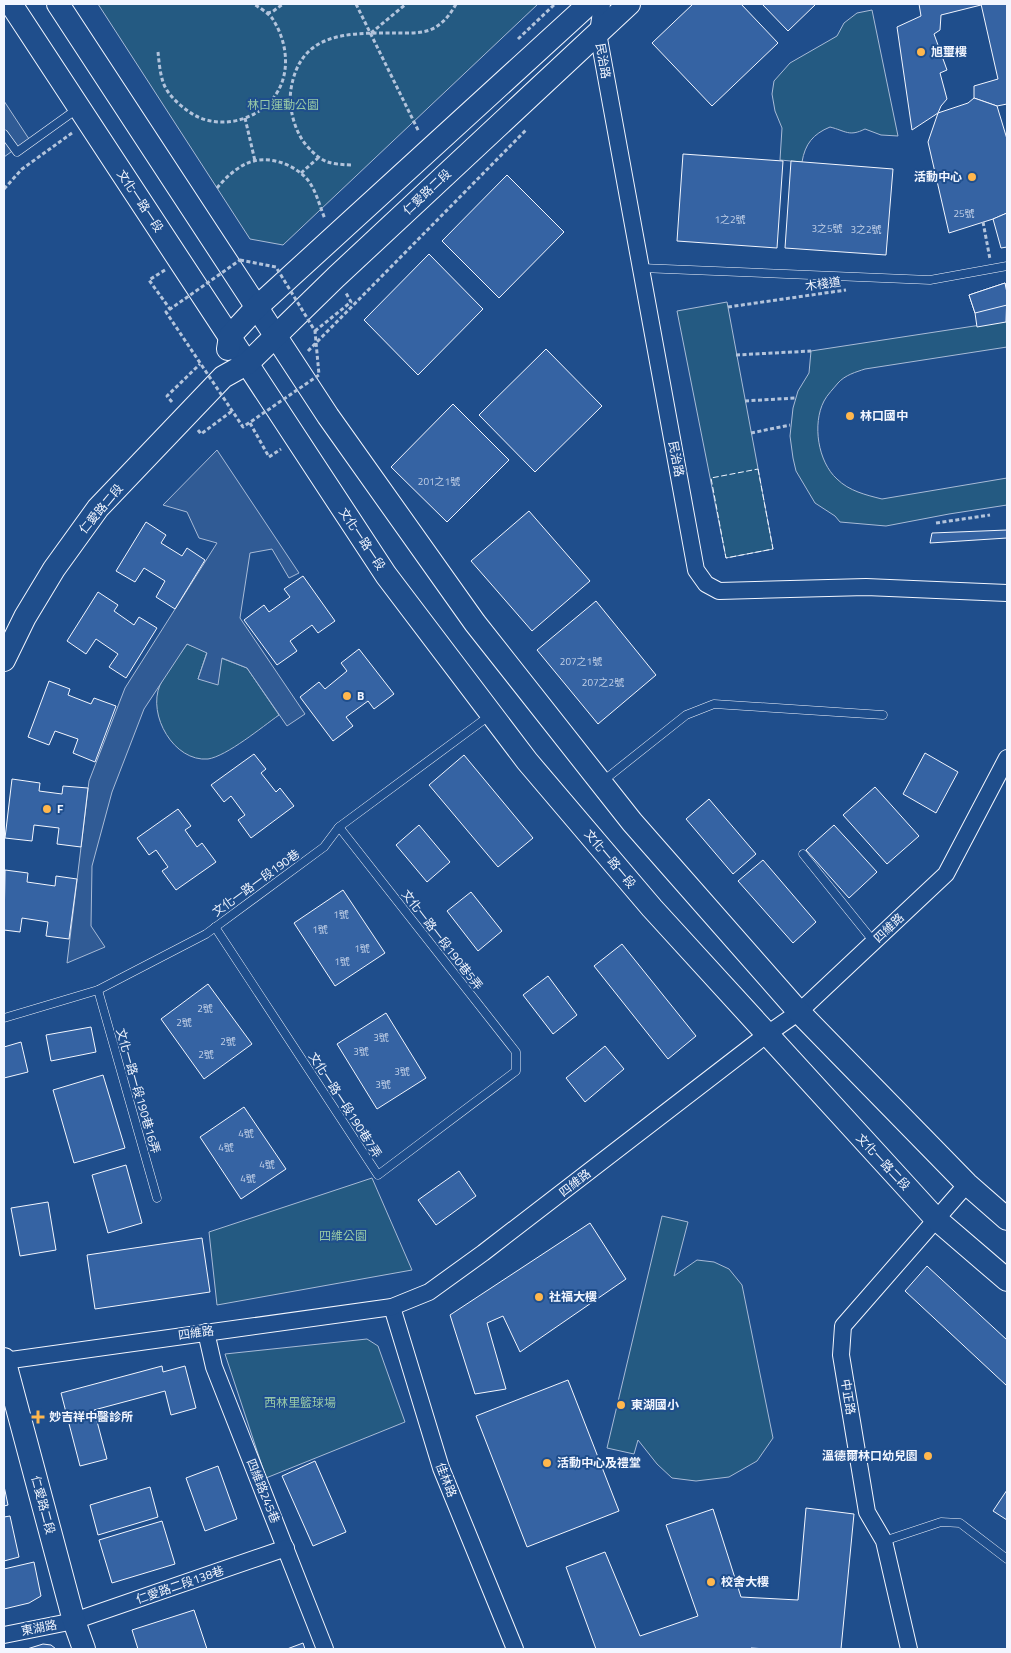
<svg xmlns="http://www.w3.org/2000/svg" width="1011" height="1653" viewBox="0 0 1011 1653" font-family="'Titillium Web','Noto Sans TC',sans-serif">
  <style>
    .green { fill: #245a82; stroke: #a8bbd7 }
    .parking { fill: #305b95; stroke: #a8bbd7 }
    .building { fill: #3563a3; stroke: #f2f6ff }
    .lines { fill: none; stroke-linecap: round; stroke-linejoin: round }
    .lane-casing { stroke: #f2f6ff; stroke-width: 9 }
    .street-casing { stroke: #f2f6ff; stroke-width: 18 }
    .secondary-casing { stroke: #f2f6ff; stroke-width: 24 }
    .path { stroke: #b3c4dc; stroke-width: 3; stroke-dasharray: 4 2.5; stroke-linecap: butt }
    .lane { stroke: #1f4e8c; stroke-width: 8 }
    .street { stroke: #1f4e8c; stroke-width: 16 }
    .secondary { stroke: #1f4e8c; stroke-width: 22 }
    .path-bridge { stroke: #b3c4dc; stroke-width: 3; stroke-dasharray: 4 2.5; stroke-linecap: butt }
    .fence { stroke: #f2f6ff; stroke-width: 1; stroke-dasharray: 6 2.5; stroke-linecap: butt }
    .poi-dot { fill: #ffb74d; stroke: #1f4e8c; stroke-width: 2 }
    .labels { text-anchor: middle; stroke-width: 4; stroke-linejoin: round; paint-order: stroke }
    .number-label { font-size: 10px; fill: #c3d1e8 }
    .poi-label { font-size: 12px; font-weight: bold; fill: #f2f6ff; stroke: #1f4e8c; text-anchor: start }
    .street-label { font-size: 12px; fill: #f2f6ff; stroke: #1f4e8c }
    .park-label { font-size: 12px; fill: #97c8a6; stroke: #1f4e8c }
  </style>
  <rect width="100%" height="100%" fill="#1f4e8c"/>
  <g class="green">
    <polygon points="98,4 538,4 283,245 250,239"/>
    <path d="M 872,10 L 898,136 L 881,135 L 865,129 C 849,137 846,131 830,127 C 813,134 805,144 802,162 L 780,160 L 782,128 L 775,111 L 772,94 L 774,81 L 790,63 L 837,36 L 844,23 L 857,13 Z"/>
    <polygon points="727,302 773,549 726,558 677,311"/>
    <path d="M 1007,321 L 1007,347 L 865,369 C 856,372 845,375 838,383 C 834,388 827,395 824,401 C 812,424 818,462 837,479 C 849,491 866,495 882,499 L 1007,478 L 1007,505 L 949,514 L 886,526 L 840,522 L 835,516 L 815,503 L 796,471 L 793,458 L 790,436 L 793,408 L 798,391 L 809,373 L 811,351 Z"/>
    <path d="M 187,644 L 207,652 L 198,679 L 221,658 L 247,668 L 279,715 C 262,727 227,756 208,759 C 174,762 147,715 160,685 C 165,672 179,656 187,644 Z"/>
    <polygon points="372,1178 412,1270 217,1305 209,1232"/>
    <polygon points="662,1216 688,1222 674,1276 697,1260 714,1262 729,1269 742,1285 773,1438 757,1461 729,1477 696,1481 672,1478 657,1464 638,1440 634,1454 607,1448"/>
    <polygon points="367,1339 378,1346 405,1422 266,1478 225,1354"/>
  </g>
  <g class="parking">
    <polygon points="4,101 29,139 4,157"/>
    <polygon points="217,450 299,573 289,578 272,549 250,553 240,618 305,714 287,726 247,668 222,658 218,685 198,679 207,653 187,644 144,709 112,792 92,866 91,926 105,947 67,963 89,781 125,688 217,543 199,538 187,512 163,505"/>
  </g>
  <g class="building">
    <polygon points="693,4 741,4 778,43 712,106 652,43"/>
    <polygon points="762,4 816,4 788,31"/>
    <polygon points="919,4 981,4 981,5 941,15 940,30 934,34 947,70 940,73 947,99 941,106 938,113 912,130 897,27 921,16"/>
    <polygon points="981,4 1007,4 1007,104 997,106 974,98 974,86 998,79"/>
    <polygon points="974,98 997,106 1007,139 1007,213 993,219 949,233 928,142 938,113 968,103"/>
    <polygon points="683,154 783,161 777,248 677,241"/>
    <polygon points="791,161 893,169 886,255 785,248"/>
    <polygon points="507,175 564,232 499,298 442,241"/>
    <polygon points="1007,213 1007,247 1001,248 993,219"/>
    <polygon points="429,254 483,309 418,375 364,320"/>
    <polygon points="1005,283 1007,293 1006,322 977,327 975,313 969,295"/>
    <polygon points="1005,283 1007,293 1007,305 975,313 969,295"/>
    <polygon points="546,349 602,406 535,472 479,415"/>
    <polygon points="453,404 509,460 447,522 391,467"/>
    <polygon points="529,511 590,581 532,631 471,561"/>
    <polygon points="146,522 166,535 161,543 182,556 187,548 205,560 175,609 156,597 165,581 144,568 135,582 116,571"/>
    <polygon points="1007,530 1007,538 930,543 932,533"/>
    <polygon points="303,576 335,621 318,633 312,625 290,641 297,651 277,665 244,620 264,605 269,612 290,597 284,589"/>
    <polygon points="98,592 118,605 114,611 134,625 139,617 157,628 126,678 109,667 118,654 96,639 86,654 67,641"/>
    <polygon points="596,601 656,675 598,724 537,650"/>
    <polygon points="359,649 394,694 374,709 368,701 346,717 353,726 333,741 300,697 319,682 325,689 347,671 341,663"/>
    <polygon points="49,681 70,689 68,695 91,704 94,698 116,706 95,762 73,753 78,739 55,731 49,745 28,737"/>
    <polygon points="925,753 958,772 936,813 903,794"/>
    <polygon points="254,754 266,769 261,773 276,792 280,788 294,806 251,838 238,820 245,815 231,796 224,802 211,785"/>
    <polygon points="464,755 533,838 498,867 429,785"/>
    <polygon points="12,779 40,783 39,791 62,794 63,786 88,788 81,847 57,844 59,828 34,825 32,841 5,838"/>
    <polygon points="875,787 919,836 887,864 843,815"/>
    <polygon points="709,799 756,854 733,874 686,819"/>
    <polygon points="178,809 191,826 185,830 197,847 202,843 216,862 176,890 162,871 168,867 156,850 149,855 137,838"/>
    <polygon points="419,825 450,862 427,882 396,845"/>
    <polygon points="834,825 877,872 849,898 806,850"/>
    <polygon points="763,860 816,922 793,943 738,881"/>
    <polygon points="5,870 28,873 27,882 55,886 56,876 77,879 69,939 46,936 48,922 22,918 20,932 4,930"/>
    <polygon points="343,890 385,953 335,986 294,923"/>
    <polygon points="471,892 502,931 478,951 447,911"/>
    <polygon points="622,944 696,1036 668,1059 594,966"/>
    <polygon points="548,976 577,1015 553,1034 523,995"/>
    <polygon points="208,984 252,1044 204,1079 161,1019"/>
    <polygon points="386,1013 426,1078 377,1109 337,1044"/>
    <polygon points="91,1027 96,1052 51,1061 46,1035"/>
    <polygon points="21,1042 28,1072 4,1078 4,1047"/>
    <polygon points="605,1046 624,1069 585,1102 566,1078"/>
    <polygon points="103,1075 125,1148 74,1163 53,1090"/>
    <polygon points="244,1107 286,1169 241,1199 200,1137"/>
    <polygon points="126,1165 142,1223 108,1233 92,1175"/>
    <polygon points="459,1171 476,1196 436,1225 418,1200"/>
    <polygon points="48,1202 56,1250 20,1256 11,1208"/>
    <polygon points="590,1223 626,1279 520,1352 503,1316 487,1323 506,1389 475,1394 450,1315"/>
    <polygon points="202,1238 210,1292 95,1309 87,1255"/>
    <polygon points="927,1266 1007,1340 1007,1386 905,1291"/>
    <polygon points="162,1366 163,1372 185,1366 196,1408 171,1415 165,1391 94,1410 107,1459 80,1466 61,1393"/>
    <polygon points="568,1380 619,1511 527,1547 476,1416"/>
    <polygon points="315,1461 346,1532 313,1546 282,1476"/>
    <polygon points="218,1466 237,1519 205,1531 186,1478"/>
    <polygon points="4,1486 8,1505 4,1506"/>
    <polygon points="150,1487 158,1517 98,1535 90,1505"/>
    <polygon points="1007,1490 1007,1520 993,1511"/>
    <polygon points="806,1508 854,1514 841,1649 767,1649 751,1648 752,1649 596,1649 566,1567 605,1552 640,1636 698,1616 666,1525 713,1509 741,1597 798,1600"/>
    <polygon points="10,1516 19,1557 4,1561 4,1517"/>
    <polygon points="162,1521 175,1564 112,1583 99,1540"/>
    <polygon points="34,1562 41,1596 29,1603 4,1609 4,1569"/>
    <polygon points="194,1610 207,1649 138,1649 132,1630"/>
    <polygon points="303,1643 305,1649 287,1649"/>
    <polygon points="43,1644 51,1645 56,1649 27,1649"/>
  </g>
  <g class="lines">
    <g class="lane-casing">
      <g id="lane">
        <polyline points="4,134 17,152 77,109"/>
        <polyline points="641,268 930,280 1007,266"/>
        <polyline points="603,781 686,715 714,704 883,715"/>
        <polyline points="803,854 874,942"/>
        <polyline points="215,927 378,1175 516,1071 516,1052 339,827"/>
        <polyline points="98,990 157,1198"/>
        <polyline points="4,1018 98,990 206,934 324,847 339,827 489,716"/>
        <polyline points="884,1541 941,1522 960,1523 1007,1559"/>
      </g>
    </g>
    <g class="street-casing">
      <g id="street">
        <polyline points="602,4 598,33 696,570 706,584 719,591 866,587 1007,593"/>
        <polyline points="392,1307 441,1468 515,1649"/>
        <polyline points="206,1332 214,1367 325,1649"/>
        <polyline points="4,1361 392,1307 429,1292 483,1253 766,1035 799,1012 946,874 1007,758"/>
        <polyline points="4,1635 74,1621 286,1548"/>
        <polyline points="909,1649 884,1541 867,1512 841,1355 843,1326 967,1184"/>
      </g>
    </g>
    <g class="secondary-casing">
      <g id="secondary">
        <polyline points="11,4 386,575 527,761 652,908 936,1219 1007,1280"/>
        <polyline points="58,4 328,416 475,623 632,822 799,1012 967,1184 1007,1219"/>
        <polyline points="228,349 230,336 256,308 589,4"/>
        <polyline points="4,660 25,617 54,569 98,508 223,377 248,363 336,277 629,4"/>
        <polyline points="4,1359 74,1621 84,1649"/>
      </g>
    </g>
    <g class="path">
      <polyline points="356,4 419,132"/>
      <polyline points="267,13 272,12 283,4"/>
      <polyline points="371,33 406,4"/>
      <polyline points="518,39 555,4"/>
      <path d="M 158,52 C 159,62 160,73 163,82 C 167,94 178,104 188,111 C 216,132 260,122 278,91 C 291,68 286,39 272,18 C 268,13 260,8 254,4"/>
      <polyline points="245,118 255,161"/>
      <path d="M 351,165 C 329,164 322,163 307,146 C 295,133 288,107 291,89 C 300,33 345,33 392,33 C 404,33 418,34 430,30 C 442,25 450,15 456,4"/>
      <polyline points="301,173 318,158"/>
      <path d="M 217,188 C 226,177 240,164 254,161 C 274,156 299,167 310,183 C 317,194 320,207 325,219"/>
      <polyline points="4,189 22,169 72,133"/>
      <polyline points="983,222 990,259"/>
      <polyline points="165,270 149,280 170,309"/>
      <polyline points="728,307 846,290"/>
      <polyline points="315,331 351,302 346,293"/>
      <polyline points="308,351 526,130"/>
      <polyline points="736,355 811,351"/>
      <polyline points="745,401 795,398"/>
      <polyline points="172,402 167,396 200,364"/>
      <polyline points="250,423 269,457 281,449"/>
      <polyline points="198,430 201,434 232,411"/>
      <polyline points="751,433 790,425"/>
      <polyline points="936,523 990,515"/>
    </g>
    <use href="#lane" class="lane"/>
    <use href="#street" class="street"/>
    <use href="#secondary" class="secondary"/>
    <polygon class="path-bridge" points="240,260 276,267 315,331 319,375 243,427 166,312"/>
    <polygon class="fence" points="758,469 773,549 726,558 711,478"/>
  </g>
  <g class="poi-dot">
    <circle cx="921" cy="52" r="5"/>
    <circle cx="972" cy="177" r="5"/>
    <circle cx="850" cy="416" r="5"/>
    <circle cx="347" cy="696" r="5"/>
    <circle cx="47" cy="809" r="5"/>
    <circle cx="539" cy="1297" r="5"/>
    <circle cx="621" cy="1405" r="5"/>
    <path d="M35.5 1409.5h5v5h5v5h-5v5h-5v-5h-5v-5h5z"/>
    <circle cx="928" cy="1456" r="5"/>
    <circle cx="547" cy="1463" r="5"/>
    <circle cx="711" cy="1582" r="5"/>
  </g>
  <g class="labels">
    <g class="number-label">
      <text x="964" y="217">25號</text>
      <text x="730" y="223">1之2號</text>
      <text x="827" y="232">3之5號</text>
      <text x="866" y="233">3之2號</text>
      <text x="439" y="485">201之1號</text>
      <text x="581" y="665">207之1號</text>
      <text x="603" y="686">207之2號</text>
      <text x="341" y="918">1號</text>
      <text x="320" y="933">1號</text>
      <text x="362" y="952">1號</text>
      <text x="342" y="965">1號</text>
      <text x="205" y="1012">2號</text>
      <text x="184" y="1026">2號</text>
      <text x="381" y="1041">3號</text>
      <text x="228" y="1045">2號</text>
      <text x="361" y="1055">3號</text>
      <text x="206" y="1058">2號</text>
      <text x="402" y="1075">3號</text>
      <text x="383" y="1088">3號</text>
      <text x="246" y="1137">4號</text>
      <text x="226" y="1151">4號</text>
      <text x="267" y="1168">4號</text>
      <text x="248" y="1182">4號</text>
    </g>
    <g class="poi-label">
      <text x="931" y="56">旭璽樓</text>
      <text x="962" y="181" text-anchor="end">活動中心</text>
      <text x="860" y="420">林口國中</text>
      <text x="357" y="700">B</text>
      <text x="57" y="813">F</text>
      <text x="549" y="1301">社福大樓</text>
      <text x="631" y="1409">東湖國小</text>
      <text x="49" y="1421">妙吉祥中醫診所</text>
      <text x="918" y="1460" text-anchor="end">溫德爾林口幼兒園</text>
      <text x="557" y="1467">活動中心及禮堂</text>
      <text x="721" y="1586">校舍大樓</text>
    </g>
    <g class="street-label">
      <text transform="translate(603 61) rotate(80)" y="4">民治路</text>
      <text transform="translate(427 192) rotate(-43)" y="4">仁愛路二段</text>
      <text transform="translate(140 201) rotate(56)" y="4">文化一路一段</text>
      <text transform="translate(823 284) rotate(-8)" y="4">木棧道</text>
      <text transform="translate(676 459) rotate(79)" y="4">民治路</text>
      <text transform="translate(101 509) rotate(-50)" y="4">仁愛路二段</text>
      <text transform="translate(362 539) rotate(56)" y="4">文化一路一段</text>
      <text transform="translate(610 859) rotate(50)" y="4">文化一路一段</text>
      <text transform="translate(256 883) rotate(-36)" y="4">文化一路一段190巷</text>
      <text transform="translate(889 928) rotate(-43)" y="4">四維路</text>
      <text transform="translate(442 940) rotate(52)" y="4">文化一路一段190巷5弄</text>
      <text transform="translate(138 1091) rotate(74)" y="4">文化一路一段190巷16弄</text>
      <text transform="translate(345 1105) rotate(57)" y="4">文化一路一段190巷7弄</text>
      <text transform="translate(883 1162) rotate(47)" y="4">文化一路二段</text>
      <text transform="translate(575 1183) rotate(-38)" y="4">四維路</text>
      <text transform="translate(196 1333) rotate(-8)" y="4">四維路</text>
      <text transform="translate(848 1397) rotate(81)" y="4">中正路</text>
      <text transform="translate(446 1480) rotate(69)" y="4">佳林路</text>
      <text transform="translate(263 1491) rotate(68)" y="4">四維路245巷</text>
      <text transform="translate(43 1505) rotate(75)" y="4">仁愛路二段</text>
      <text transform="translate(180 1585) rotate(-19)" y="4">仁愛路二段138巷</text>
      <text transform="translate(39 1628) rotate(-11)" y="4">東湖路</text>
    </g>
    <g class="park-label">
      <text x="283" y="109">林口運動公園</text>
      <text x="343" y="1240">四維公園</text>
      <text x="300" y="1407">西林里籃球場</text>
    </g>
  </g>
  <rect width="1011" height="1653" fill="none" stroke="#f2f6ff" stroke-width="10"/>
</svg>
